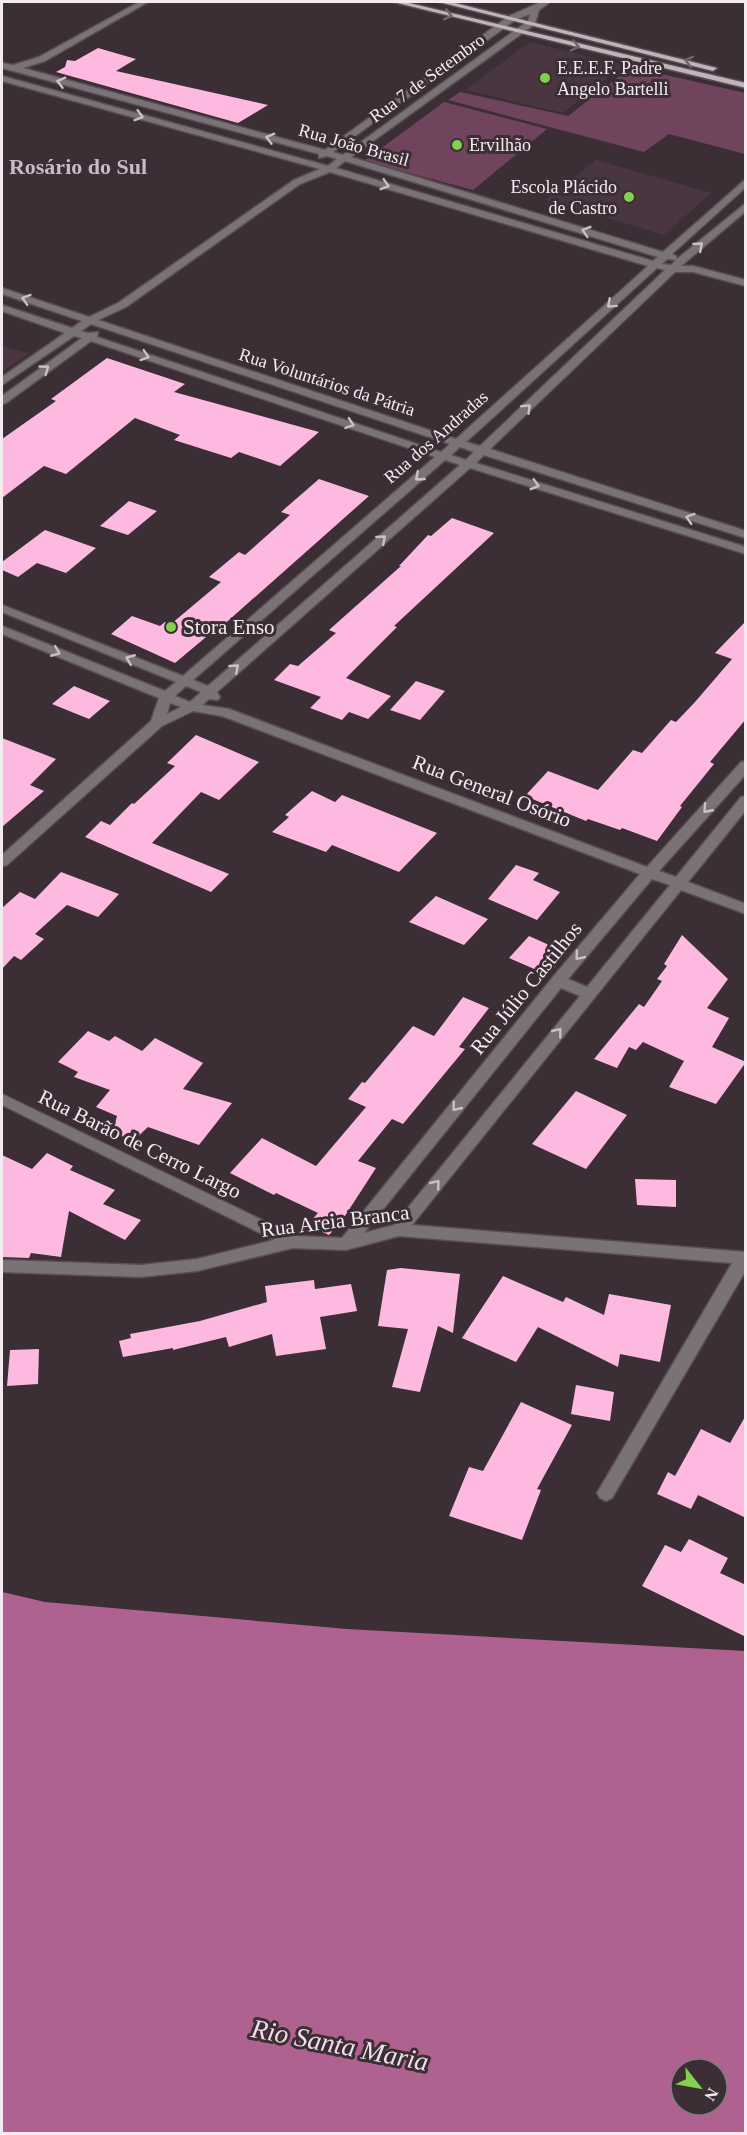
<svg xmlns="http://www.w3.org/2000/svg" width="747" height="2135" viewBox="0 0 747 2135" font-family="'Times New Roman',serif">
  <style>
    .built { fill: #493641 }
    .green { fill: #71445e }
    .water { fill: #af628f; fill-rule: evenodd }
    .building { fill: #fdb9df }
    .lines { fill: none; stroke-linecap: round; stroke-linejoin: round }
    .minor-casing { stroke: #594c53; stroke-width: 3 }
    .major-casing { stroke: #594c53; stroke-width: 3 }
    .minor { fill: #7a7376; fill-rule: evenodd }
    .major { fill: #c1b3ba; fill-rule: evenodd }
    .oneway { stroke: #71636a }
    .oneway2 { stroke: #c9c1c5 }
    .poi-dot { fill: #83d04f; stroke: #3b2e35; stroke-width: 2 }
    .labels { text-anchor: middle; stroke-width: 6; stroke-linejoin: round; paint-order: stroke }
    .far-poi-label { font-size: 18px; fill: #f4ebf0; stroke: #3b2e35; text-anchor: start }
    .far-street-label { font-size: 18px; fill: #f4ebf0; stroke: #3b2e35 }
    .poi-label { font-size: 21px; fill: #f4ebf0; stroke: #3b2e35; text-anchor: start }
    .street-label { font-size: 21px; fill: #f4ebf0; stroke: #3b2e35 }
    .far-district-label { font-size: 22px; font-weight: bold; fill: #cbbac3; stroke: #3b2e35 }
    .near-water-label { font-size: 27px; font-style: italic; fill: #f2dce8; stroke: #3b2e35 }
  </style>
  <rect width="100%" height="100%" fill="#3b2e35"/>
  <g class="built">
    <polygon points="530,42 624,65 563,113 465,90"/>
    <polygon points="596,160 711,193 664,235 546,200"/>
    <polygon points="2,345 9,348 29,353 2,372"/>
  </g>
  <g class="green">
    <polygon points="631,67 745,93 745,154 669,134 644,152 448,100 460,92 568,116"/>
    <polygon points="444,102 547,129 473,190 364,161"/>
  </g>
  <path class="water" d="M 2,1592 L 45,1602 L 347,1629 L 745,1651 L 745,2133 L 2,2133 ZM 681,2069 L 717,2069 L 717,2105 L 681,2105 Z"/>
  <g class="building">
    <polygon points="98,48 136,59 116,71 268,105 238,123 56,72 65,67 67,60 75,61"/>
    <polygon points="107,358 185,384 174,392 319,432 280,466 239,452 231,458 174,440 180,435 135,418 66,474 44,466 2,498 2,439 56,401 51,399"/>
    <polygon points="319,479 369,496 220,628 218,627 175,663 111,634 132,616 160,626 165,622 171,624 221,582 209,577 239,552 245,555 290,515 281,512"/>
    <polygon points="129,501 157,511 128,535 100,526"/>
    <polygon points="452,518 494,533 394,626 397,627 346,678 391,696 368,719 349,712 342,720 310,708 321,697 274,680 290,664 298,666 336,633 329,630 401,566 399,566 428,535 431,536"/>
    <polygon points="45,530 96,548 66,573 37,563 18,577 2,570 2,562"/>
    <polygon points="746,621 746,719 710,762 714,764 680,806 682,807 657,841 622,828 620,830 588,819 586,821 525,796 548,771 598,790 633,750 642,753 671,720 676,722 695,702 732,659 715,653"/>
    <polygon points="416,681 445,691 420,720 390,710"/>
    <polygon points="74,686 110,701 89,719 52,704"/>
    <polygon points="196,735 259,762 219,800 201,792 152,843 229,874 211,892 85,837 101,821 110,825 132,803 134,804 175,766 167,763"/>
    <polygon points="2,738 56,759 30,785 44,791 2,827"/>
    <polygon points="312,791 335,802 342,795 437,833 399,872 332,845 326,852 272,832 289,817 285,815"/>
    <polygon points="516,865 539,873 533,880 560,892 537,920 488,899"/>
    <polygon points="61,872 119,894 98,917 67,905 35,934 44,939 21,960 14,956 2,969 2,908 20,892 35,899"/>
    <polygon points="436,896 488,919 464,945 409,922"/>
    <polygon points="682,935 728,979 707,1008 729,1018 712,1047 746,1062 716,1104 669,1087 684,1061 643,1042 636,1050 629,1047 617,1068 594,1059 639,1004 644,1007 662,981 657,979 667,966 664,964"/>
    <polygon points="529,936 567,953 548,975 509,958"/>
    <polygon points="463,997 489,1008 459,1047 465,1049 403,1124 392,1119 358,1161 376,1168 341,1222 329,1235 307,1225 318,1213 276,1193 274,1195 230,1173 262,1138 316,1166 366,1107 348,1099 362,1082 365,1083 413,1026 434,1036"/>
    <polygon points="88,1031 109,1041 115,1036 142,1051 155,1038 203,1063 183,1089 232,1103 199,1145 148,1127 132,1142 113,1131 117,1116 96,1107 110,1090 74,1077 78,1072 58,1062"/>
    <polygon points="576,1091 627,1115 586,1169 532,1144"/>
    <polygon points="47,1153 73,1166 70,1170 115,1190 103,1204 141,1220 125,1240 69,1211 61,1257 31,1253 29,1258 2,1257 2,1155 32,1169"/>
    <polygon points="635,1179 676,1180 676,1207 637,1205"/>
    <polygon points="401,1268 460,1274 453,1333 438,1326 420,1392 392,1387 408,1329 378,1326 387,1270"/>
    <polygon points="503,1276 563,1302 566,1297 604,1315 609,1294 671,1305 660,1362 620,1354 618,1367 538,1327 516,1362 462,1338"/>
    <polygon points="314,1280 315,1289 351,1284 357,1311 320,1317 326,1349 276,1356 272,1334 229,1347 226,1337 173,1350 173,1348 123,1357 119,1341 131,1338 130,1334 200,1321 267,1302 265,1286"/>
    <polygon points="39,1349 38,1384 7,1386 10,1350"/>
    <polygon points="576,1385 614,1392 610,1421 571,1414"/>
    <polygon points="521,1402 572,1425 537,1489 541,1490 522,1540 449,1516 469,1467 483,1471"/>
    <polygon points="746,1415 746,1518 698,1495 691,1509 657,1494 668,1472 675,1476 701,1429 730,1443"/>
    <polygon points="689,1539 728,1558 720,1573 746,1585 746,1637 642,1586 665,1545 681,1552"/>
  </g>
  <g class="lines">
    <g class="minor-casing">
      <path id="minor" d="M 139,2 L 148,2 L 45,61 L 23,68 L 325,150 L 509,16 L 541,2 L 550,2 L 539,10 L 535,24 L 351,157 L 663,252 L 746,179 L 746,187 L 672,254 L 676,256 L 677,259 L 746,203 L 746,211 L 681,266 L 693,266 L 746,280 L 746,286 L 693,272 L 675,272 L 490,449 L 746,531 L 746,538 L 484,455 L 476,463 L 746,547 L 746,554 L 470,468 L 217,692 L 220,697 L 218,700 L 209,699 L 202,705 L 229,709 L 647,867 L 741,762 L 746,761 L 746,774 L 659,871 L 676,877 L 741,797 L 746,796 L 746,810 L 688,882 L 746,904 L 746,914 L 681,890 L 412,1225 L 746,1252 L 746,1270 L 612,1498 L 606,1501 L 600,1498 L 597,1493 L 600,1488 L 732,1263 L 399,1236 L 346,1250 L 293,1248 L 197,1271 L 141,1277 L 2,1272 L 2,1260 L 141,1265 L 197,1259 L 274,1240 L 2,1105 L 2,1094 L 295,1236 L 342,1238 L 553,977 L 640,874 L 222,716 L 193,711 L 162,726 L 7,865 L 2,866 L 2,855 L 151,721 L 159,698 L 2,634 L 2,626 L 165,691 L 176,682 L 2,612 L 2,605 L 183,676 L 435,457 L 91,341 L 6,403 L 2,404 L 2,396 L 82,338 L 74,336 L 2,385 L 2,377 L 65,333 L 2,311 L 2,305 L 72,328 L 82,321 L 2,294 L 2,288 L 89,317 L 118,303 L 294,180 L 320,169 L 2,81 L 2,76 L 328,166 L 337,159 L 327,156 L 319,158 L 319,154 L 2,68 L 2,63 L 13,65 L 39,57 ZM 530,14 L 528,21 L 343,155 L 333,152 L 515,20 ZM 345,161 L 658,257 L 653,261 L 336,168 ZM 330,172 L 648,266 L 456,439 L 98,320 L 126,307 L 300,184 ZM 667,259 L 676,260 L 671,265 L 662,264 ZM 657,268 L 665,270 L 480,446 L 466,442 ZM 91,324 L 450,444 L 441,452 L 97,337 L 98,332 L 88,333 L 81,331 ZM 460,447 L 474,452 L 466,460 L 451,455 ZM 445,460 L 460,465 L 208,686 L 193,680 ZM 186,686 L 201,692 L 190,702 L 175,696 ZM 170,703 L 181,707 L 167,714 ZM 652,879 L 670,885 L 587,987 L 568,979 ZM 561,988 L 580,996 L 394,1225 L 364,1233 Z"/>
    </g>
    <g class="major-casing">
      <g id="major">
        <polygon points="393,2 405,2 746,83 746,88"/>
        <polygon points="439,2 451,2 717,68 713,71"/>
      </g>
    </g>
    <use href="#minor" class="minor"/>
    <use href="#major" class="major"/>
  </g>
  <defs><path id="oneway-chevron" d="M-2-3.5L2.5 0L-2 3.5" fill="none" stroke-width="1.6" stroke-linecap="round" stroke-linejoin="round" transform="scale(1.5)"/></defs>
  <g class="oneway">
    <use href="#oneway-chevron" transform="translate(448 15) rotate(14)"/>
    <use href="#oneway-chevron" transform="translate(575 46) rotate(13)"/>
    <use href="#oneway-chevron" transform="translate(689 61) rotate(-166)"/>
  </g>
  <g class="oneway2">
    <use href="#oneway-chevron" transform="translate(61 82) rotate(-165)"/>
    <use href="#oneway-chevron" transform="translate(139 116) rotate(16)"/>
    <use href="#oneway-chevron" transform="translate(270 138) rotate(-165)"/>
    <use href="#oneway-chevron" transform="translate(385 185) rotate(17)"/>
    <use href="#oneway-chevron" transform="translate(586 231) rotate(-163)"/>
    <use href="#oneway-chevron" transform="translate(699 246) rotate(-41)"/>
    <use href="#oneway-chevron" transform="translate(26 299) rotate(-162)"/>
    <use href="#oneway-chevron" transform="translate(611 304) rotate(138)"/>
    <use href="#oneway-chevron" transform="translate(145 356) rotate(18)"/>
    <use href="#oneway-chevron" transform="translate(45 369) rotate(-36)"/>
    <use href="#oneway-chevron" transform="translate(527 408) rotate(-44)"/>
    <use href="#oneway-chevron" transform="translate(350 424) rotate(19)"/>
    <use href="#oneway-chevron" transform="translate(419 477) rotate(139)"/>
    <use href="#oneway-chevron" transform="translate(535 485) rotate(17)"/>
    <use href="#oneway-chevron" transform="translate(690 518) rotate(-162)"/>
    <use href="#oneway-chevron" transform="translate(382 539) rotate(-41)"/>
    <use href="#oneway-chevron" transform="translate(56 652) rotate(22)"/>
    <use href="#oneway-chevron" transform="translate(130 659) rotate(-158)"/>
    <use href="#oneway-chevron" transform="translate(235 668) rotate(-41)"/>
    <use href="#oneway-chevron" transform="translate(707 809) rotate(132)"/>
    <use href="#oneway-chevron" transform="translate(579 956) rotate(130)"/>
    <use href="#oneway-chevron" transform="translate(558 1032) rotate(-51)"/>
    <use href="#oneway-chevron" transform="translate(456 1107) rotate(129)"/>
    <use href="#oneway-chevron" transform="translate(436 1184) rotate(-51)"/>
  </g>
  <g class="poi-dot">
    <circle cx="545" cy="78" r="6"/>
    <circle cx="457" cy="145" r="6"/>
    <circle cx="629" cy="197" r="6"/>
    <circle cx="171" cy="627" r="6"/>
  </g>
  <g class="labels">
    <g class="far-poi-label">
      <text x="557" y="74">E.E.E.F. Padre<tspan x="557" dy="21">Angelo Bartelli</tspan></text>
      <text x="469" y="151">Ervilhão</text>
      <text x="617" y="193" text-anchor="end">Escola Plácido<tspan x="617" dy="21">de Castro</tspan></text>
    </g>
    <g class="far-street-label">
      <text transform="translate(427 78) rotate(-36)" y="6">Rua 7 de Setembro</text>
      <text transform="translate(354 145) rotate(16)" y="6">Rua João Brasil</text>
      <text transform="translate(327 382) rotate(18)" y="6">Rua Voluntários da Pátria</text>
      <text transform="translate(436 437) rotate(-41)" y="6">Rua dos Andradas</text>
    </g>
    <g class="poi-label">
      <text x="183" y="634">Stora Enso</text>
    </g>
    <g class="street-label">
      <text transform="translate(492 791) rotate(21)" y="7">Rua General Osório</text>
      <text transform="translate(526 988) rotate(-51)" y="7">Rua Júlio Castilhos</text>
      <text transform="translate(140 1144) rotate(26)" y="7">Rua Barão de Cerro Largo</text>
      <text transform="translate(335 1221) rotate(-7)" y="7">Rua Areia Branca</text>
    </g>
    <g class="far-district-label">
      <text x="78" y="174">Rosário do Sul</text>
    </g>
    <g class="near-water-label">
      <text transform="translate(340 2045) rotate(11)" y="9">Rio Santa Maria</text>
    </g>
  </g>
  <rect width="747" height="2135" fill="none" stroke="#f4ebf0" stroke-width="6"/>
  <g transform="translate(699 2087) rotate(121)"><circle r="28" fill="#3b2e35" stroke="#857a80" stroke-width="1.5"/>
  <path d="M0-4.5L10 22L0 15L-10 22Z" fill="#83d04f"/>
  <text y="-9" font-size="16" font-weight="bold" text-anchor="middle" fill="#f4ebf0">N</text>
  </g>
</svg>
